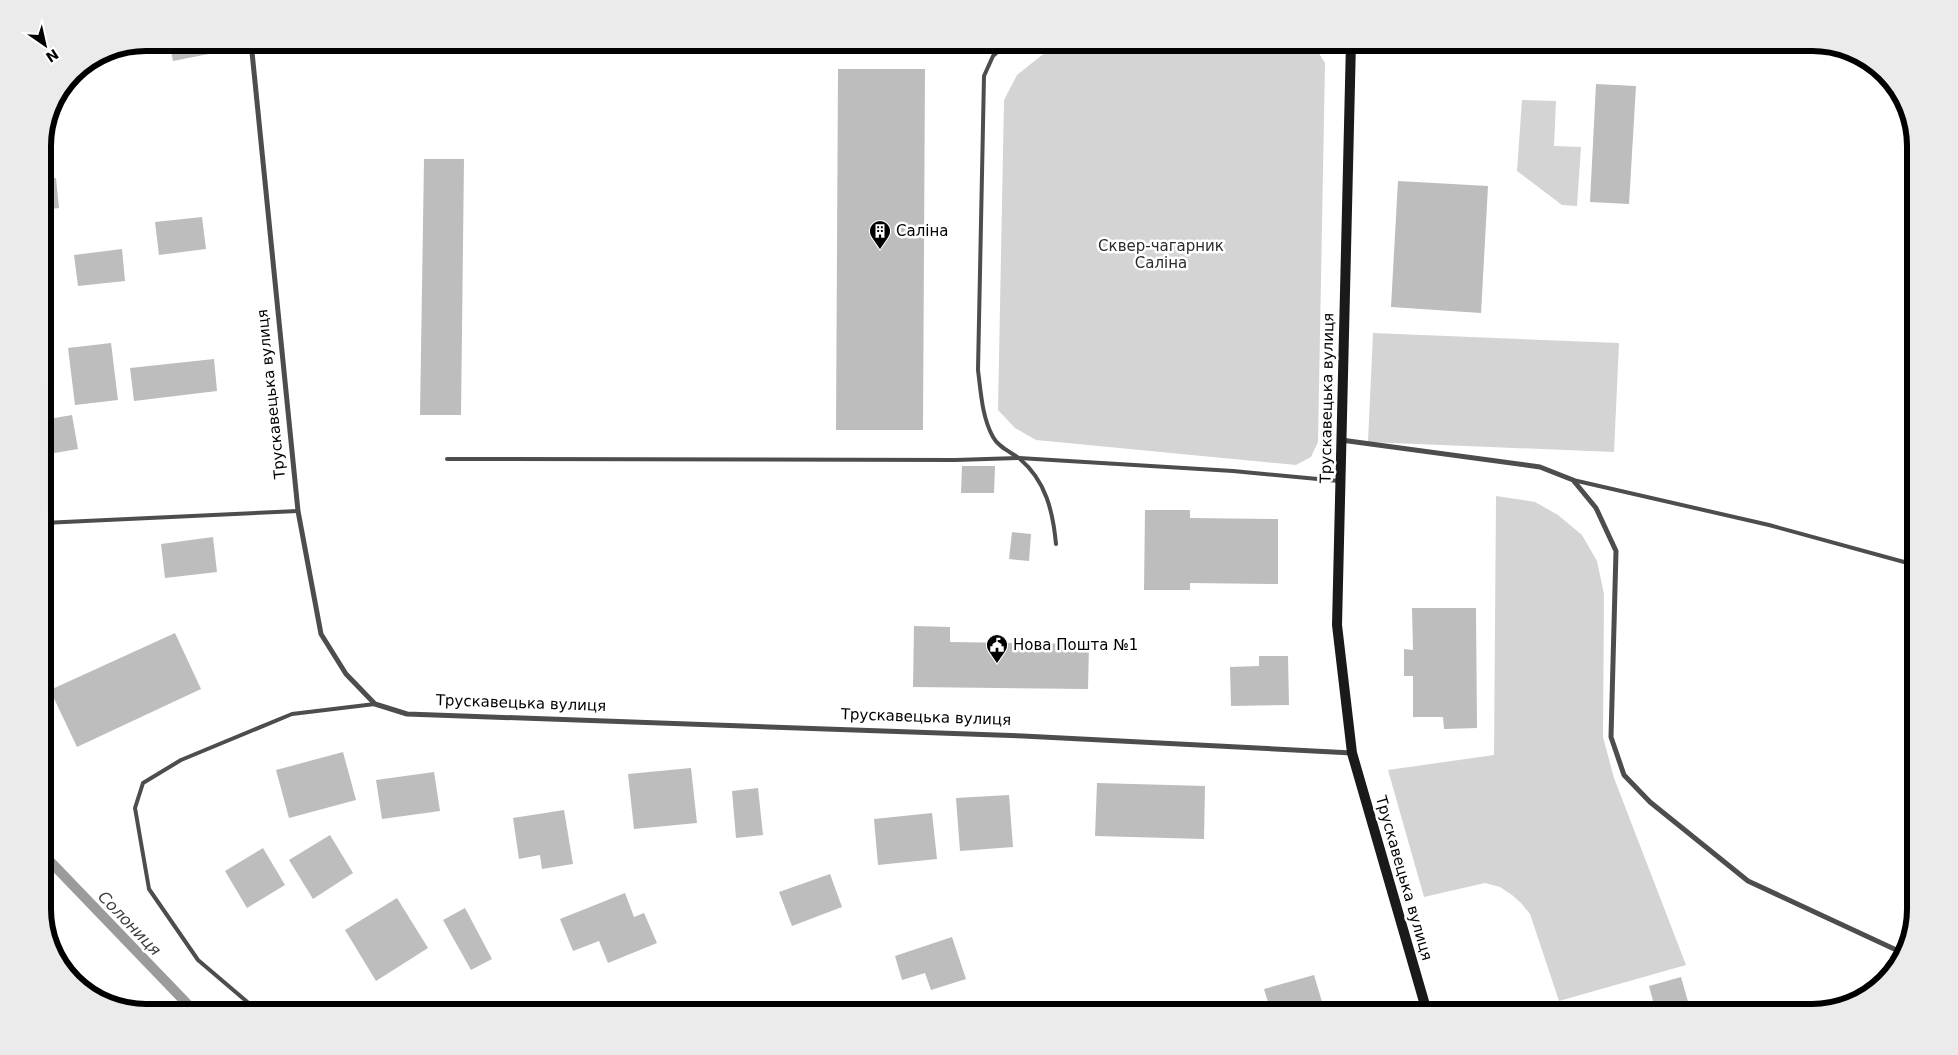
<svg xmlns="http://www.w3.org/2000/svg" width="1958" height="1055" viewBox="0 0 1958 1055" font-family="'DejaVu Sans',sans-serif">
  <style>
    .green { fill: #d4d4d4 }
    .lines { fill: none; stroke-linecap: round; stroke-linejoin: round }
    .stream { stroke: #9b9b9b; stroke-width: 10 }
    .building { fill: #bdbdbd }
    .lane { stroke: #4d4d4d; stroke-width: 4 }
    .street { stroke: #4d4d4d; stroke-width: 5 }
    .secondary { stroke: #1a1a1a; stroke-width: 10 }
    .labels { text-anchor: middle; stroke-width: 5; stroke-linejoin: round; paint-order: stroke }
    .poi-label { font-size: 15px; fill: #000; stroke: #fff; text-anchor: start }
    .park-label { font-size: 15px; fill: #2b2b2b; stroke: #fff }
    .street-label { font-size: 15px; fill: #000; stroke: #fff }
    .water-label { font-size: 16px; font-style: italic; fill: #3c3c3c; stroke: #fff }
    .rim { fill: none; stroke: #000; stroke-width: 6 }
  </style>
  <rect width="100%" height="100%" fill="#fff"/>
  <g class="green">
    <polygon points="1302,43 1315,47 1325,63 1318,442 1311,457 1296,465 1036,440 1015,428 998,410 1004,100 1017,75 1042,55 1063,43"/>
    <polygon points="1522,100 1556,101 1554,146 1581,147 1577,206 1562,205 1517,171"/>
    <polygon points="1373,333 1619,343 1614,452 1368,442"/>
    <polygon points="1496,496 1535,502 1558,515 1582,535 1597,561 1604,594 1603,737 1614,778 1686,965 1559,1001 1530,914 1521,903 1512,895 1500,887 1485,883 1424,897 1388,770 1494,755"/>
  </g>
  <g class="lines">
    <polyline class="stream" points="43,854 195,1012"/>
  </g>
  <g class="building">
    <polygon points="169,42 217,42 219,52 173,61"/>
    <polygon points="838,69 925,69 923,430 836,430"/>
    <polygon points="1596,84 1636,86 1629,204 1590,202"/>
    <polygon points="424,159 464,159 461,415 420,415"/>
    <polygon points="56,178 59,208 43,210 43,179"/>
    <polygon points="1398,181 1488,186 1481,313 1391,307"/>
    <polygon points="202,217 206,249 159,255 155,222"/>
    <polygon points="122,249 125,281 78,286 74,255"/>
    <polygon points="111,343 118,400 75,405 68,348"/>
    <polygon points="214,359 217,391 134,401 130,368"/>
    <polygon points="72,415 78,449 43,455 43,420"/>
    <polygon points="962,466 995,466 994,493 961,493"/>
    <polygon points="1145,510 1190,510 1190,518 1278,519 1278,584 1190,583 1190,590 1144,590"/>
    <polygon points="1012,532 1031,534 1029,561 1009,559"/>
    <polygon points="213,537 217,572 165,578 161,544"/>
    <polygon points="1412,608 1476,608 1477,728 1444,729 1443,717 1413,717 1413,676 1404,676 1404,649 1413,650"/>
    <polygon points="914,626 950,627 950,642 1089,644 1088,689 913,687"/>
    <polygon points="175,633 201,689 77,747 50,690"/>
    <polygon points="1259,656 1288,656 1289,705 1231,706 1230,667 1259,666"/>
    <polygon points="343,752 356,800 289,818 276,770"/>
    <polygon points="691,768 697,823 634,829 628,774"/>
    <polygon points="434,772 440,811 382,819 376,780"/>
    <polygon points="1097,783 1205,786 1204,839 1095,836"/>
    <polygon points="758,788 763,835 736,838 732,791"/>
    <polygon points="1009,795 1013,847 960,851 956,798"/>
    <polygon points="564,810 573,864 542,869 540,855 519,859 513,818"/>
    <polygon points="932,813 937,859 878,865 874,819"/>
    <polygon points="330,835 353,873 313,899 289,860"/>
    <polygon points="263,848 285,885 247,908 225,871"/>
    <polygon points="830,874 842,907 792,926 779,892"/>
    <polygon points="625,893 634,917 644,913 657,943 608,963 599,941 573,951 560,919"/>
    <polygon points="397,898 428,948 376,981 345,930"/>
    <polygon points="465,908 492,959 471,970 443,920"/>
    <polygon points="952,937 966,979 931,990 925,973 902,980 895,956"/>
    <polygon points="1314,975 1325,1012 1271,1012 1264,989"/>
    <polygon points="1681,977 1691,1012 1656,1012 1649,986"/>
  </g>
  <g class="lines">
    <g class="lane">
      <path d="M 1008,42 L 993,56 L 984,76 L 978,370 C 981,393 982,417 993,437 C 999,448 1011,452 1020,459 C 1046,481 1053,512 1056,544"/>
      <polyline points="447,459 955,460 1019,458 1233,471 1339,481"/>
      <polyline points="1573,480 1769,525 1915,565"/>
      <polyline points="43,523 298,511"/>
      <polyline points="259,1012 198,960 149,889 135,808 143,783 181,760 292,714 375,704"/>
    </g>
    <g class="street">
      <polyline points="251,42 298,511 321,634 346,674 375,704 407,714 1023,736 1352,753"/>
      <polyline points="1341,440 1540,467 1573,480 1596,508 1616,551 1611,737 1624,775 1650,802 1748,881 1905,954"/>
    </g>
    <polyline class="secondary" points="1351,42 1337,625 1352,753 1427,1012"/>
  </g>
  <defs>
    <g id="building-pin" transform="scale(1.125)"><path d="M0 17L-7.5 6A9.5 9.5 0 1 1 7.5 6Z" fill="#000" stroke="#fff"/><path d="M-4-6H4V6H1V3H-1V6H-4ZM-2.5-4.3h1.7v1.8h-1.7ZM.8-4.3h1.7v1.8H.8ZM-2.5-1h1.7V.8h-1.7ZM.8-1h1.7V.8H.8Z" fill="#fff"/></g>
    <g id="civic-pin" transform="scale(1.125)"><path d="M0 17L-7.5 6A9.5 9.5 0 1 1 7.5 6Z" fill="#000" stroke="#fff"/><path d="M-.6-6.5H3V-4.5H.6V-3L4-1V1h2V6H-6V1h2V-1L-.6-3ZM-1.2 2.5V6h2.4V2.5Z" fill="#fff"/></g>
  </defs>
  <g fill-rule="evenodd">
    <use href="#building-pin" x="880" y="231"/>
    <use href="#civic-pin" x="997" y="645"/>
  </g>
  <g class="labels">
    <g class="poi-label">
      <text x="896" y="236">Саліна</text>
      <text x="1013" y="650">Нова Пошта №1</text>
    </g>
    <g class="park-label">
      <text x="1161" y="251">Сквер-чагарник<tspan x="1161" dy="17">Саліна</tspan></text>
    </g>
    <g class="street-label">
      <text transform="translate(271 394) rotate(-96)" y="5">Трускавецька вулиця</text>
      <text transform="translate(1327 398) rotate(-89)" y="5">Трускавецька вулиця</text>
      <text transform="translate(521 703) rotate(2)" y="5">Трускавецька вулиця</text>
      <text transform="translate(926 717) rotate(2)" y="5">Трускавецька вулиця</text>
      <text transform="translate(1404 878) rotate(74)" y="5">Трускавецька вулиця</text>
    </g>
    <g class="water-label">
      <text transform="translate(130 923) rotate(46)" y="6">Солониця</text>
    </g>
  </g>
  <path d="M0 0H1958V1055H0ZM146 51H1812A95 95 0 0 1 1907 146V909A95 95 0 0 1 1812 1004H146A95 95 0 0 1 51 909V146A95 95 0 0 1 146 51Z" fill="#ebebeb" fill-rule="evenodd"/>
  <path class="rim" d="M146 51H1812A95 95 0 0 1 1907 146V909A95 95 0 0 1 1812 1004H146A95 95 0 0 1 51 909V146A95 95 0 0 1 146 51Z"/>
  <g transform="translate(45 45) rotate(146)" stroke="#ffffff" stroke-width="4" paint-order="stroke">
  <path d="M0-4L9 19L0 12L-9 19Z" fill="#000000"/>
  <text y="-8" font-size="14" font-weight="bold" text-anchor="middle" fill="#000000">N</text>
  </g>
</svg>
